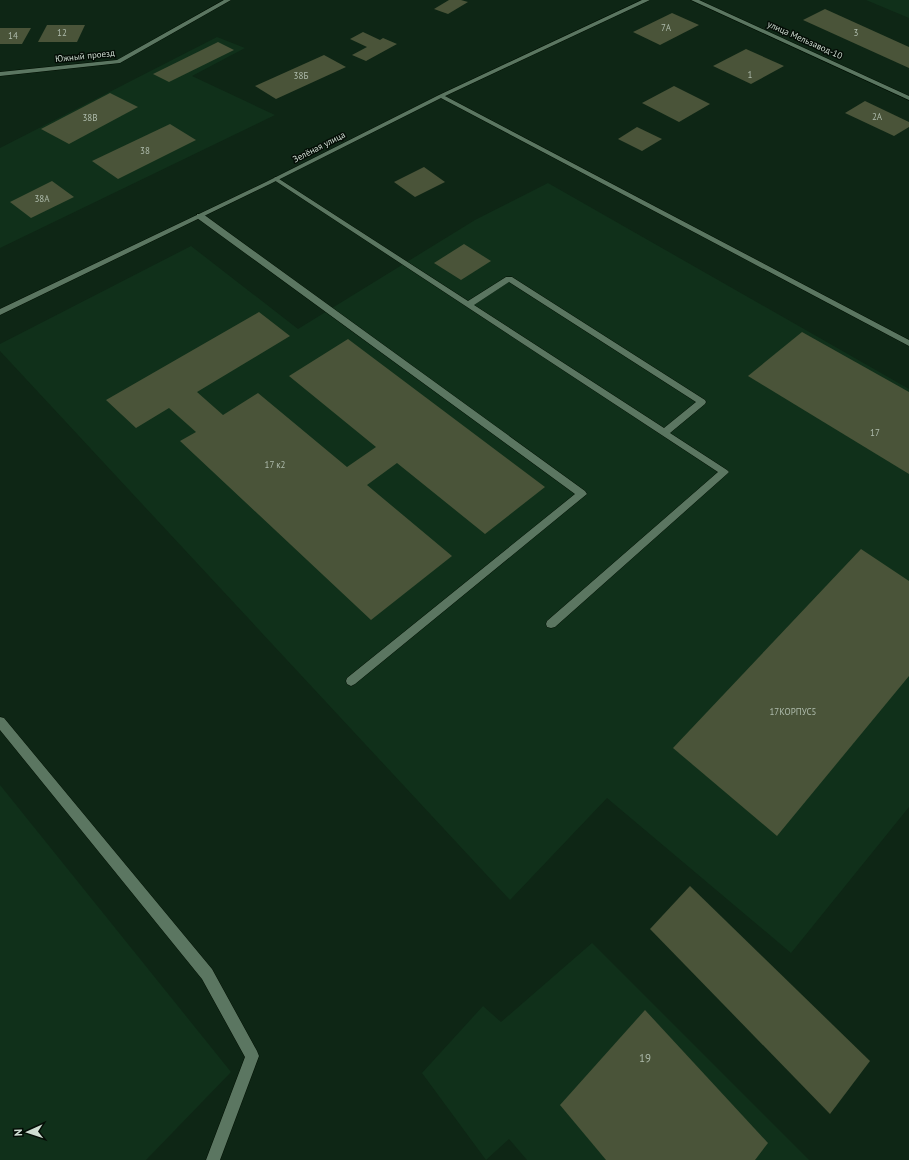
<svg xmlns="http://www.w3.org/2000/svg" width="909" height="1160" viewBox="0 0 909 1160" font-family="'PT Sans',sans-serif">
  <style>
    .built { fill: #10301a }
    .building { fill: #4a5439 }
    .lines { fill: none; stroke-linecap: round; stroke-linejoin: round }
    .service-casing { stroke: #000f02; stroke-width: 1 }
    .minor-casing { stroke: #000f02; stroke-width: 1 }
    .tertiary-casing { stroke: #000f02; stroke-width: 1 }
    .service { fill: #5b7661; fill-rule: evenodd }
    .minor { fill: #5b7661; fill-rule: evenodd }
    .tertiary { fill: #5b7661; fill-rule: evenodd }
    .labels { text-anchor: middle; stroke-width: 3; stroke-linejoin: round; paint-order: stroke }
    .number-label { font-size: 9px; fill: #aebbac }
    .far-street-label { font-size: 9px; fill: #cfddd2; stroke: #040d06 }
    .near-number-label { font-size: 11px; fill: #aebbac }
  </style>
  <rect width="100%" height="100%" fill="#0e2615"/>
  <g class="built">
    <polygon points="866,0 909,0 909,18"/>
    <polygon points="217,37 245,48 192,76 275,115 0,248 0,148"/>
    <polygon points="548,183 909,389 909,807 791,953 607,798 510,900 0,351 0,344 191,246 298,329 475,220"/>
    <polygon points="0,785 231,1072 146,1160 0,1160"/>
    <polygon points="592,943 809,1160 527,1160 509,1139 486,1160 422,1073 483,1006 501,1022"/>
  </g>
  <g class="building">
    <polygon points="449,0 461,0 468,2 448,14 434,9"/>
    <polygon points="825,9 909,47 909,68 803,20"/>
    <polygon points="672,13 699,25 660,45 633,32"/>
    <polygon points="47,25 85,25 77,42 38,42"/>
    <polygon points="0,28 31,28 22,44 0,44"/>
    <polygon points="363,32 380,40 383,38 397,44 366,61 352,55 367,47 350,39"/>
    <polygon points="218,42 234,50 169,82 153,74"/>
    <polygon points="746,49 784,66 751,84 713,66"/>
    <polygon points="324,55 346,67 276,99 255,86"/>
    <polygon points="674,86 710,104 679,122 642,103"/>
    <polygon points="110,93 138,107 69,144 41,129"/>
    <polygon points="865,101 909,122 909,127 894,136 845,113"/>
    <polygon points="170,124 196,140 118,179 92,161"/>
    <polygon points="637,127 662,139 642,151 618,139"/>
    <polygon points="424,167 445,182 415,197 394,182"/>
    <polygon points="52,181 74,197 31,218 10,202"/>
    <polygon points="464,244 491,261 461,280 434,263"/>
    <polygon points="259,312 290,336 197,392 223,415 258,393 347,467 376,447 289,376 348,339 545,487 485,534 397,463 367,485 452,556 371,620 180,441 196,432 169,408 136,428 106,400"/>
    <polygon points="802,332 909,392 909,474 748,376"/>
    <polygon points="861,549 909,581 909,676 777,836 673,748"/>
    <polygon points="690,886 870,1061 830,1114 650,929"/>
    <polygon points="645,1010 768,1143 755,1160 606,1160 560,1105"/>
  </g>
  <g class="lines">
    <g class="service-casing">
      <g id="service">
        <polygon points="439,95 443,95 909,340 909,346 439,97"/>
        <path d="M 276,177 L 468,301 L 506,277 L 512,277 L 705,400 L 706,402 L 705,404 L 670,433 L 727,470 L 729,472 L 727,474 L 555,627 L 551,628 L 547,627 L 546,624 L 547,621 L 718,472 L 274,180 L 274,178 ZM 509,282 L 696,402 L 664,428 L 474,305 Z"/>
        <polygon points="197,214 203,214 585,491 587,494 355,684 351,686 347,684 346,681 347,678 575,494 197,218"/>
        <polygon points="0,717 4,718 212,969 257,1051 259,1056 220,1160 206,1160 245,1057 202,979 0,730"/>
      </g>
    </g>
    <g class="minor-casing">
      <g id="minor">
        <polygon points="224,0 231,0 120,63 0,76 0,72 117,60"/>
        <polygon points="691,0 699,0 909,96 909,100"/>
      </g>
    </g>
    <g class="tertiary-casing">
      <polygon id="tertiary" points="642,0 650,0 443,97 270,184 0,315 0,309 266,182 439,95"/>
    </g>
    <use href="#service" class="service"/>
    <use href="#minor" class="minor"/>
    <use href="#tertiary" class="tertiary"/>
  </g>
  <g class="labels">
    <g class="number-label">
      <text x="666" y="31">7А</text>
      <text x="62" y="36">12</text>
      <text x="856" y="36">3</text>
      <text x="13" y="39">14</text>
      <text x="750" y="78">1</text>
      <text x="301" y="79">38Б</text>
      <text x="877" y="120">2А</text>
      <text x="90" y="121">38В</text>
      <text x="145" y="154">38</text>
      <text x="42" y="202">38А</text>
      <text x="875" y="436">17</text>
      <text x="275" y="468">17 к2</text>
      <text x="793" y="715">17КОРПУС5</text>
    </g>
    <g class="far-street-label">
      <text transform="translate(805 40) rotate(24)" y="3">улица Мельзавод-10</text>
      <text transform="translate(85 56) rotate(-6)" y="3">Южный проезд</text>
      <text transform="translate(319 147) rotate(-27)" y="3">Зелёная улица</text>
    </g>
    <g class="near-number-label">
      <text x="645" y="1062">19</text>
    </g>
  </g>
  <g transform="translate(28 1132) rotate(267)" stroke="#040d06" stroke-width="3" paint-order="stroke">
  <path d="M0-3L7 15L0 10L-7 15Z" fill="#cfddd2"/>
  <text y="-6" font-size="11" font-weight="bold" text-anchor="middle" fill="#cfddd2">N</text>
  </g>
</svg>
